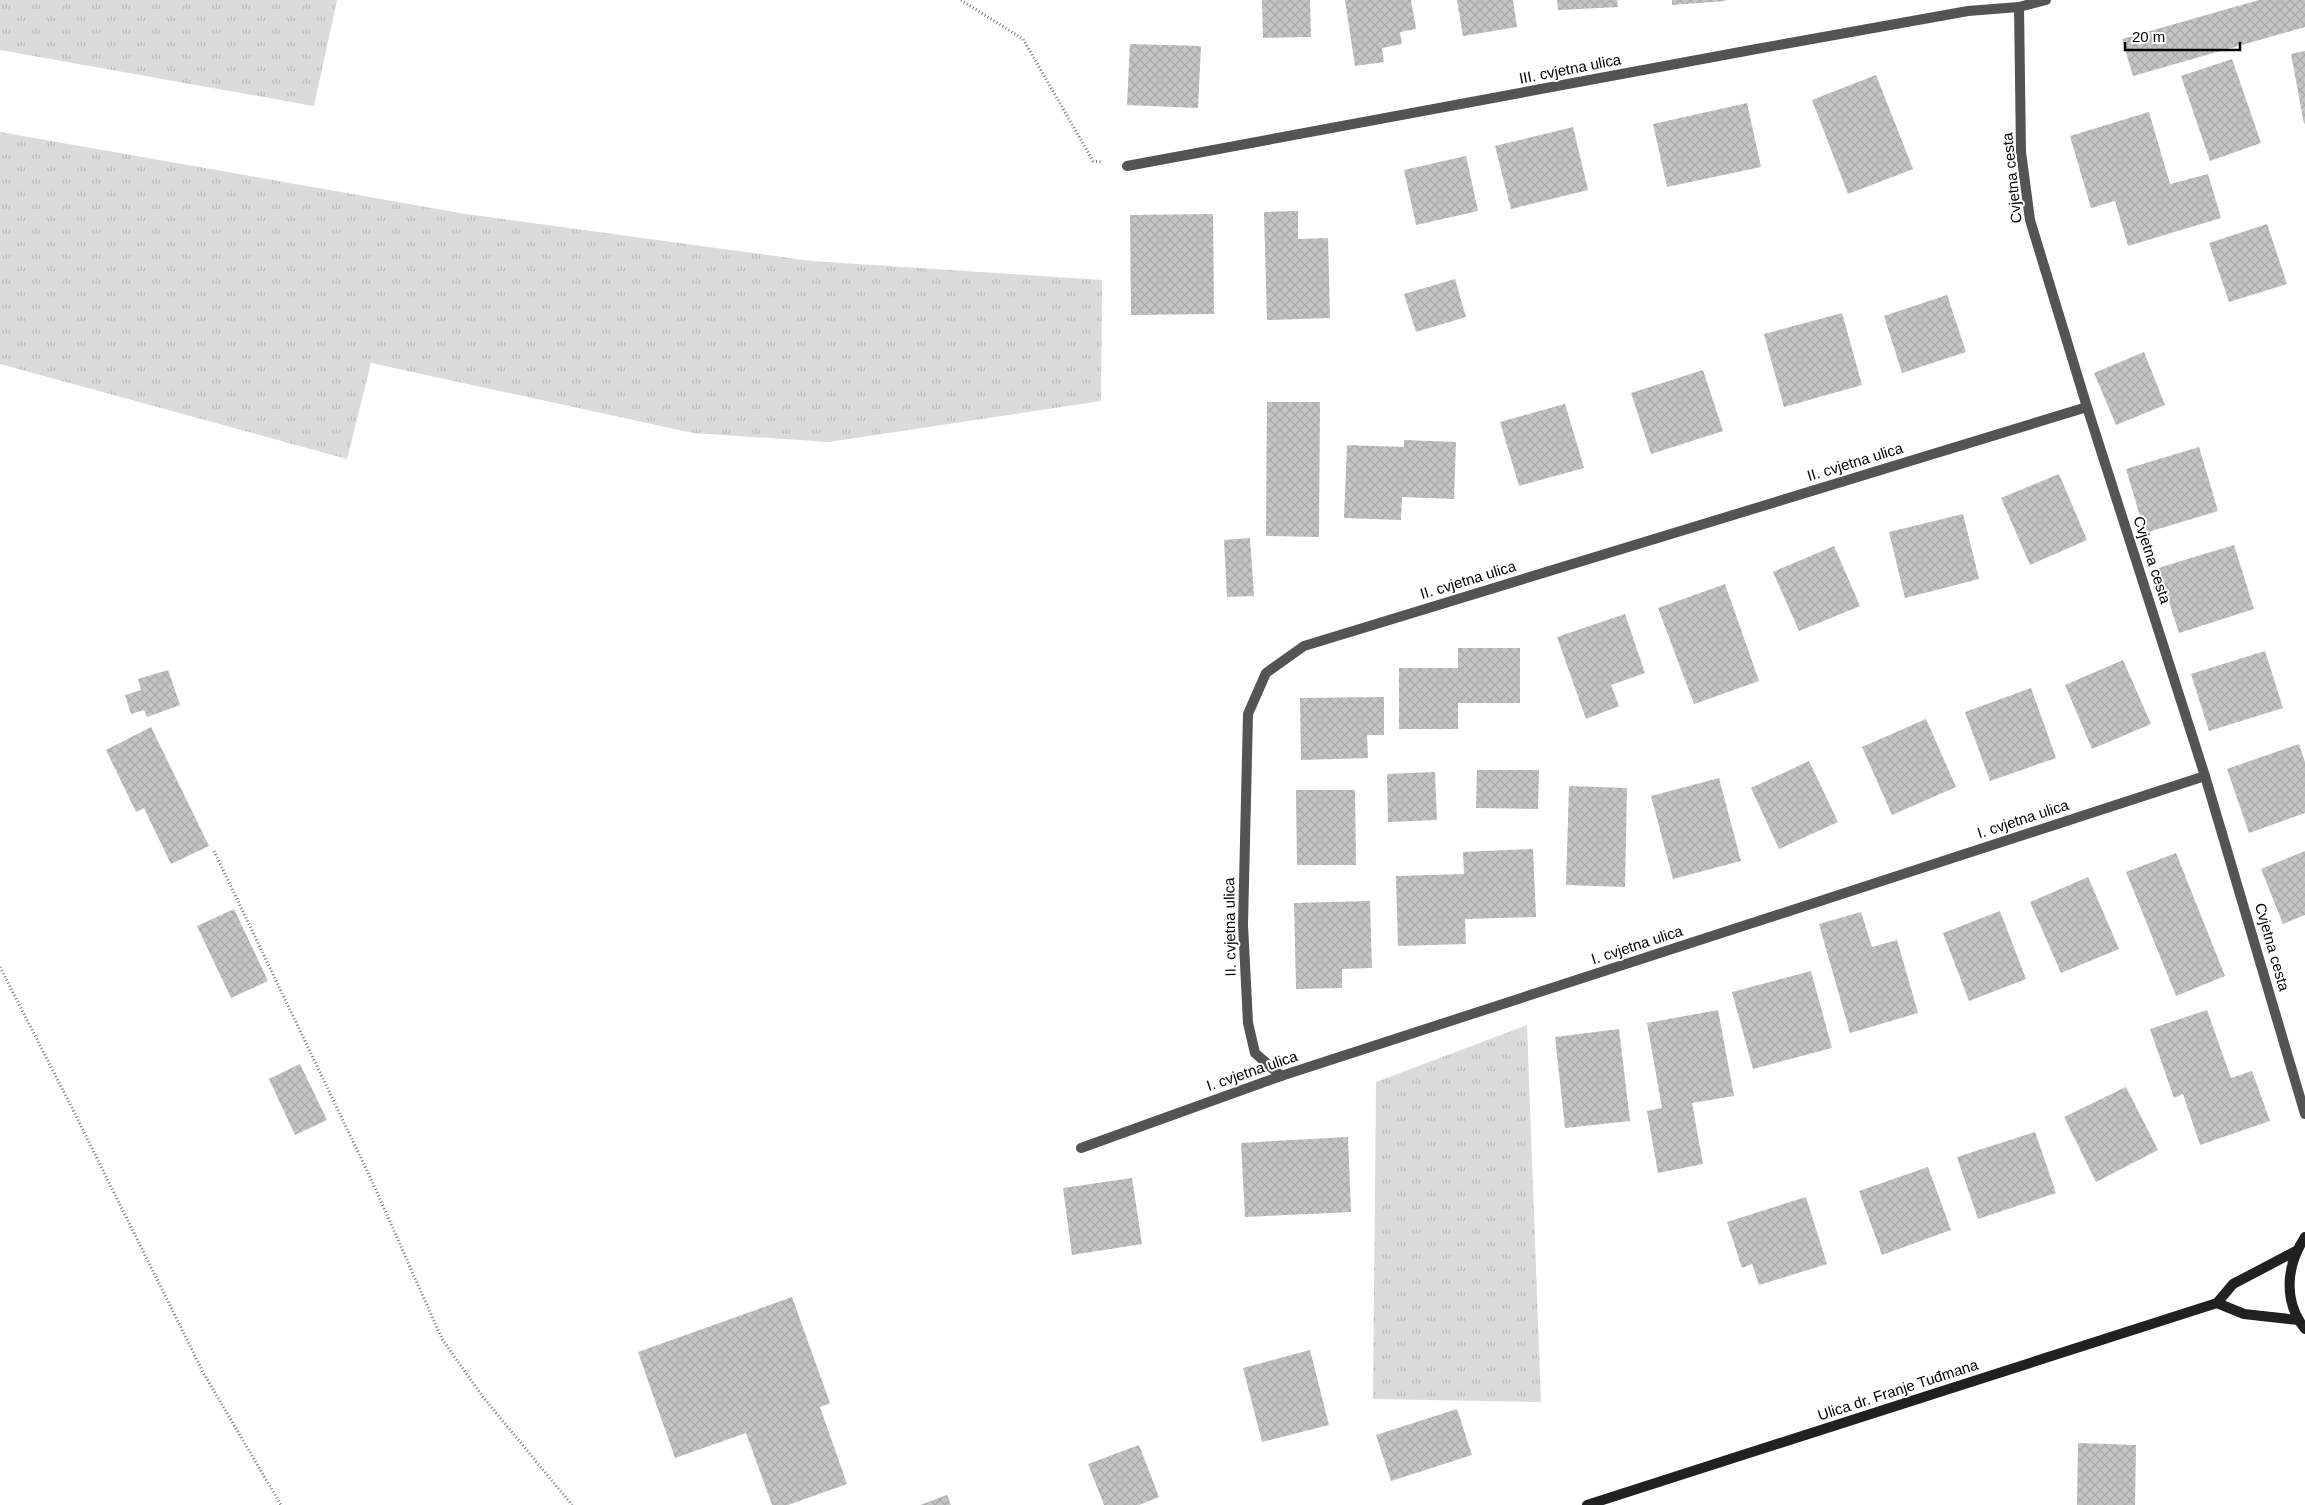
<svg xmlns="http://www.w3.org/2000/svg" width="2305" height="1505" viewBox="0 0 2305 1505" font-family="Arial,sans-serif">
  <style>
    .grass { fill: url(#grass-tufts) }
    .building { fill: url(#building-cross-hatch) }
    .lines { fill: none; stroke-linecap: round; stroke-linejoin: round }
    .path { stroke: #767676; stroke-width: 3; stroke-dasharray: 1 2.5; stroke-linecap: butt }
    .street { stroke: #545454; stroke-width: 10 }
    .secondary { stroke: #212121; stroke-width: 10 }
    .labels { text-anchor: middle; stroke-width: 4; stroke-linejoin: round; paint-order: stroke }
    .street-label { font-size: 15px; fill: #000; stroke: #fff }
  </style>
  <defs>
    <pattern id="grass-tufts" width="24" height="20" patternUnits="userSpaceOnUse" patternTransform="scale(1.25)"><rect width="24" height="20" fill="#dbdbdb"/><path d="M3 7l-1-3M5 7V3M7 7l1-3M15 17l-1-3M17 17v-4M19 17l1-3" fill="none" stroke="#bababa"/></pattern>
    <pattern id="building-cross-hatch" width="8" height="8" patternUnits="userSpaceOnUse" patternTransform="scale(1.25)"><rect width="8" height="8" fill="#c4c4c4"/><path d="M0 0l8 8M0 8l8-8" fill="none" stroke="#a7a7a7"/></pattern>
  </defs>
  <rect width="100%" height="100%" fill="#fff"/>
  <g class="grass">
    <polygon points="0,0 337,0 314,106 0,50"/>
    <polygon points="0,132 466,214 812,261 1102,280 1101,401 829,442 693,433 371,363 347,459 0,364"/>
    <polygon points="1527,1025 1541,1402 1373,1399 1376,1082"/>
  </g>
  <g class="building">
    <polygon points="1262,0 1310,0 1311,37 1263,38"/>
    <polygon points="1345,0 1411,0 1416,29 1400,32 1402,44 1382,48 1384,62 1355,66"/>
    <polygon points="1457,0 1513,0 1517,27 1463,36"/>
    <polygon points="1557,0 1617,0 1618,7 1558,10"/>
    <polygon points="1672,0 1725,0 1726,1 1672,5"/>
    <polygon points="2259,0 2305,0 2305,27 2133,76 2122,39"/>
    <polygon points="1130,44 1201,46 1198,108 1127,105"/>
    <polygon points="2305,51 2305,123 2304,124 2291,54"/>
    <polygon points="2232,59 2261,143 2210,161 2181,76"/>
    <polygon points="1876,75 1913,169 1848,194 1812,100"/>
    <polygon points="1747,103 1761,167 1667,187 1653,124"/>
    <polygon points="2149,112 2170,184 2208,174 2221,218 2128,246 2115,201 2091,208 2070,136"/>
    <polygon points="1573,127 1588,190 1511,209 1495,146"/>
    <polygon points="1466,156 1478,211 1416,225 1404,170"/>
    <polygon points="1298,211 1298,239 1328,238 1330,318 1267,320 1264,212"/>
    <polygon points="1213,214 1214,314 1131,315 1130,215"/>
    <polygon points="2267,224 2287,284 2229,302 2209,243"/>
    <polygon points="1455,279 1466,317 1416,332 1404,294"/>
    <polygon points="1947,295 1966,352 1902,373 1884,316"/>
    <polygon points="1842,313 1862,385 1784,407 1764,334"/>
    <polygon points="2144,352 2165,405 2116,425 2094,373"/>
    <polygon points="1703,370 1723,431 1651,454 1631,393"/>
    <polygon points="1267,402 1320,402 1319,537 1266,536"/>
    <polygon points="1565,404 1584,468 1519,486 1500,422"/>
    <polygon points="1404,440 1456,442 1454,499 1402,497 1401,520 1344,518 1347,445 1404,447"/>
    <polygon points="2199,447 2218,511 2145,533 2126,469"/>
    <polygon points="2059,474 2087,540 2030,565 2001,498"/>
    <polygon points="1963,514 1979,579 1905,598 1889,532"/>
    <polygon points="1250,538 1254,596 1227,597 1224,540"/>
    <polygon points="2234,545 2254,609 2179,633 2158,568"/>
    <polygon points="1834,546 1860,606 1799,631 1773,572"/>
    <polygon points="1725,584 1759,681 1694,704 1658,608"/>
    <polygon points="1625,614 1645,673 1611,685 1619,706 1586,719 1557,637"/>
    <polygon points="1458,648 1520,648 1520,703 1458,703 1458,729 1399,729 1399,668 1458,668"/>
    <polygon points="2265,651 2283,708 2209,731 2191,674"/>
    <polygon points="2123,660 2151,724 2092,749 2065,685"/>
    <polygon points="168,670 180,705 147,717 144,710 131,714 125,695 141,690 138,679"/>
    <polygon points="2031,688 2056,758 1990,781 1965,712"/>
    <polygon points="1384,697 1384,735 1367,735 1368,758 1301,760 1300,698"/>
    <polygon points="1926,719 1956,787 1892,815 1862,747"/>
    <polygon points="151,727 209,846 171,864 144,808 136,812 106,750"/>
    <polygon points="2299,744 2305,762 2305,813 2249,833 2227,769"/>
    <polygon points="1809,761 1838,822 1779,849 1751,788"/>
    <polygon points="1477,770 1539,770 1538,809 1476,808"/>
    <polygon points="1435,772 1437,820 1388,822 1387,774"/>
    <polygon points="1719,778 1741,861 1673,879 1651,796"/>
    <polygon points="1569,786 1627,788 1625,887 1566,885"/>
    <polygon points="1296,790 1355,790 1356,865 1297,865"/>
    <polygon points="1533,849 1536,917 1465,919 1466,944 1398,946 1396,876 1464,874 1463,852"/>
    <polygon points="2305,851 2305,915 2283,924 2261,869"/>
    <polygon points="2176,853 2225,976 2176,996 2126,872"/>
    <polygon points="2088,877 2119,949 2061,973 2030,902"/>
    <polygon points="1370,901 1372,968 1342,969 1342,988 1296,989 1294,903"/>
    <polygon points="234,909 268,981 231,998 197,926"/>
    <polygon points="2000,911 2026,979 1969,1001 1943,933"/>
    <polygon points="1861,912 1872,947 1897,940 1918,1013 1850,1033 1819,924"/>
    <polygon points="1811,971 1832,1048 1753,1069 1732,992"/>
    <polygon points="1718,1010 1734,1096 1692,1103 1703,1164 1658,1173 1647,1111 1662,1108 1647,1023"/>
    <polygon points="2207,1010 2231,1078 2252,1071 2270,1121 2200,1145 2183,1094 2174,1098 2150,1029"/>
    <polygon points="1619,1029 1630,1121 1565,1128 1555,1037"/>
    <polygon points="300,1064 327,1120 295,1135 269,1079"/>
    <polygon points="2126,1087 2158,1150 2096,1182 2064,1117"/>
    <polygon points="2035,1132 2056,1193 1978,1219 1957,1157"/>
    <polygon points="1348,1137 1351,1212 1245,1217 1241,1143"/>
    <polygon points="1928,1167 1951,1230 1882,1255 1859,1191"/>
    <polygon points="1132,1178 1142,1244 1072,1255 1063,1188"/>
    <polygon points="1806,1197 1827,1264 1759,1285 1752,1264 1742,1268 1727,1222"/>
    <polygon points="792,1297 830,1403 820,1407 847,1484 788,1505 772,1505 746,1433 675,1458 638,1352"/>
    <polygon points="1310,1350 1329,1425 1262,1442 1243,1368"/>
    <polygon points="1457,1409 1472,1455 1391,1481 1376,1435"/>
    <polygon points="2078,1443 2136,1445 2135,1505 2077,1505"/>
    <polygon points="1139,1445 1159,1497 1139,1505 1104,1505 1088,1464"/>
    <polygon points="947,1495 951,1505 920,1505"/>
  </g>
  <g class="lines">
    <g class="path">
      <polyline points="961,0 1023,39 1093,161 1101,162"/>
      <polyline points="214,851 371,1179 442,1339 483,1397 572,1505"/>
      <polyline points="0,967 73,1110 204,1374 281,1505"/>
    </g>
    <g class="street">
      <polyline points="2019,7 2021,152 2030,220 2087,407 2205,776 2305,1114"/>
      <polyline points="1127,166 1751,50 1968,11 2019,7 2046,0"/>
      <polyline points="1281,1076 1255,1053 1248,1023 1243,925 1248,714 1266,673 1304,646 2087,407"/>
      <polyline points="1081,1148 1281,1076 2205,776"/>
    </g>
    <g class="secondary">
      <path d="M 2305,1237 C 2286,1266 2283,1301 2305,1329"/>
      <polyline points="2217,1303 2244,1314 2298,1320"/>
      <polyline points="1587,1505 2217,1303 2233,1284 2296,1251"/>
    </g>
  </g>
  <g class="labels">
    <g class="street-label">
      <text transform="translate(1570 69) rotate(-11)" y="5">III. cvjetna ulica</text>
      <text transform="translate(2012 178) rotate(-96)" y="5">Cvjetna cesta</text>
      <text transform="translate(1855 462) rotate(-17)" y="5">II. cvjetna ulica</text>
      <text transform="translate(2152 560) rotate(72)" y="5">Cvjetna cesta</text>
      <text transform="translate(1468 580) rotate(-17)" y="5">II. cvjetna ulica</text>
      <text transform="translate(2023 819) rotate(-18)" y="5">I. cvjetna ulica</text>
      <text transform="translate(1230 927) rotate(-91)" y="5">II. cvjetna ulica</text>
      <text transform="translate(1637 945) rotate(-18)" y="5">I. cvjetna ulica</text>
      <text transform="translate(2272 947) rotate(74)" y="5">Cvjetna cesta</text>
      <text transform="translate(1252 1071) rotate(-19)" y="5">I. cvjetna ulica</text>
      <text transform="translate(1898 1390) rotate(-18)" y="5">Ulica dr. Franje Tuđmana</text>
    </g>
  </g>
  <path d="M2125 42v8h115v-8" fill="none" stroke="#000000" stroke-width="2.5"/>
  <text x="2132" y="42" font-size="15" fill="#000000" stroke="#ffffff" stroke-width="4" paint-order="stroke">20 m</text>
</svg>
